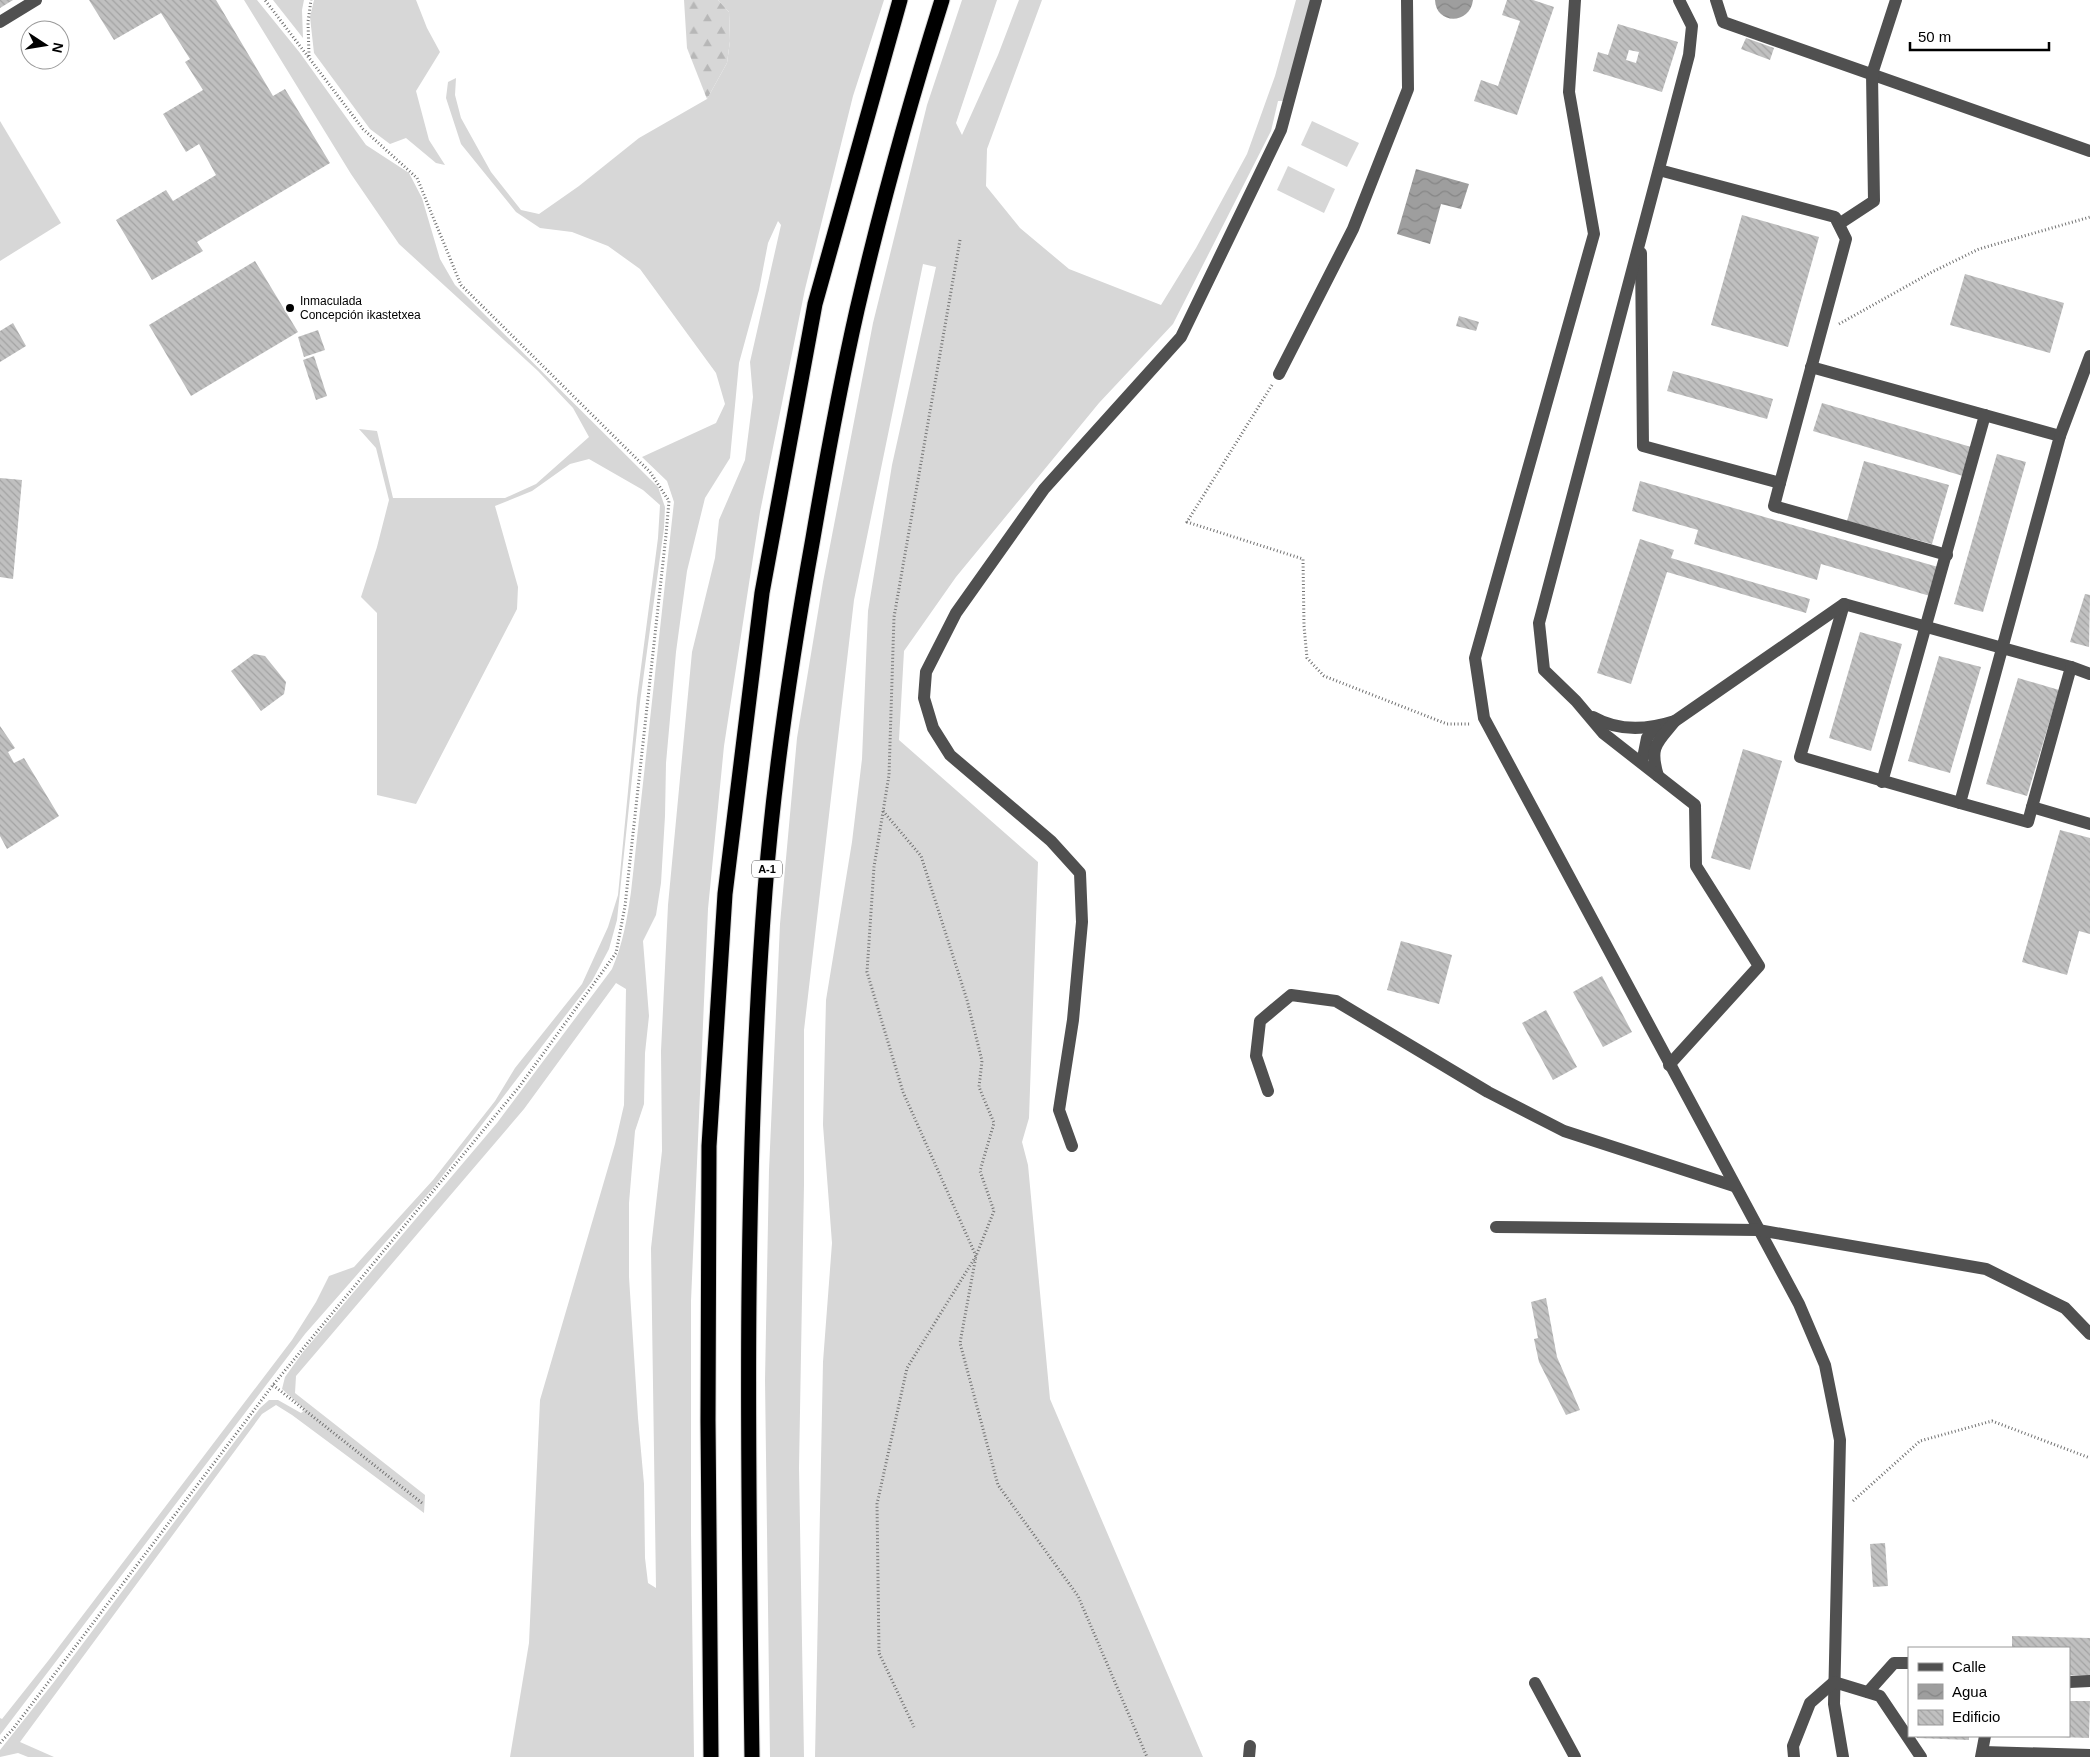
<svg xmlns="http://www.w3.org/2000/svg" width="2090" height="1757" viewBox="0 0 2090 1757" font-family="Arial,sans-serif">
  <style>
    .grass { fill: #d7d7d7; fill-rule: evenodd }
    .forest { fill: url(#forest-firs) }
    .water { fill: url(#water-waves) }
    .building { fill: url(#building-back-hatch); fill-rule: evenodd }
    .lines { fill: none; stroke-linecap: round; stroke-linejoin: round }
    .highway-casing { stroke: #dbdbdb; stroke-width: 17 }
    .path { stroke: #727272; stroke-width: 3; stroke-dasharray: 1 2.5; stroke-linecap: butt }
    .minor { stroke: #505050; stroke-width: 12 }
    .highway { stroke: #000; stroke-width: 15 }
    .poi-dot { fill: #000; stroke: #fff; stroke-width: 2 }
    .labels { text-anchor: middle; stroke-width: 4.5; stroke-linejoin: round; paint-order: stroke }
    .shield { fill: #fff; stroke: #4c4c4c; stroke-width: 1 }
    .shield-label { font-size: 11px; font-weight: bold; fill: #000 }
    .poi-label { font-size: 12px; fill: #000; stroke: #fff; text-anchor: start }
  </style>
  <defs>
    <pattern id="forest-firs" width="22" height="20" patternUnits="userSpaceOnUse" patternTransform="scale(1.25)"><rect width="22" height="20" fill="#d7d7d7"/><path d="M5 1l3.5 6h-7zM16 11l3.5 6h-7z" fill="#b7b7b7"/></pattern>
    <pattern id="water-waves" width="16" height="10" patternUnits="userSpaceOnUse" patternTransform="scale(1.25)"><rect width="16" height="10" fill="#9e9e9e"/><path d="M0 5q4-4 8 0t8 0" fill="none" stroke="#868686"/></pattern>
    <pattern id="building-back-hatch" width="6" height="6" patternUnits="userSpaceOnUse" patternTransform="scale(1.25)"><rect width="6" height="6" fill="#c0c0c0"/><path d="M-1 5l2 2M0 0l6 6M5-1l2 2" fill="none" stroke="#a3a3a3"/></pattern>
  </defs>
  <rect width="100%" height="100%" fill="#fff"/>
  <g class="grass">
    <polygon points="244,0 257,0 300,53 366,145 409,173 422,198 440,259 455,285 658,487 665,507 664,528 640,702 617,920 609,949 592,981 434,1187 305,1334 0,1735 0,1718 2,1719 48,1661 292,1340 316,1302 329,1276 354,1267 433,1180 495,1101 515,1068 582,984 608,927 618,895 637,698 658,538 660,505 643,490 589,459 570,464 532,491 495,506 518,587 517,609 416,804 377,795 377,613 361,597 377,547 389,500 376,448 359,429 377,431 393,498 505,498 536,484 589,437 573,408 538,371 399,244 351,174"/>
    <polygon points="273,0 304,0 302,10 303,38"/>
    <polygon points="314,0 416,0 427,28 440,52 416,91 429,140 445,165 436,163 406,138 390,144 370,129 314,53 310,17"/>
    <path d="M 718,0 L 884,0 L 853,96 L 805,289 L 760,512 L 724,746 L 708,909 L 691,1301 L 691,1534 L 694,1757 L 510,1757 L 529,1643 L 540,1400 L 615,1144 L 624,1105 L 626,989 L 616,983 L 524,1109 L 296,1376 L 295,1393 L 425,1495 L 424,1513 L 292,1415 L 276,1405 L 262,1414 L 20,1742 L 54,1757 L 28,1757 L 18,1753 L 0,1757 L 0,1750 L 54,1682 L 260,1408 L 269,1400 L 278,1400 L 301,1413 L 305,1410 L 282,1389 L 285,1377 L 303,1352 L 497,1123 L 612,969 C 623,944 627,919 631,892 L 674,502 L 667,481 L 642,457 L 716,423 L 725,404 L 716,373 L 640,269 L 608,246 L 572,232 L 540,228 L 516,212 L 461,144 L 446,98 L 448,82 L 456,78 L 455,95 L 461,118 L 491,172 L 521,210 L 539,214 L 579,186 L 639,138 L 707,99 L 727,63 L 730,41 L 729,12 ZM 778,221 L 781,225 L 750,362 L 753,397 L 745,460 L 719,520 L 715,558 L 692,652 L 668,905 L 661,1051 L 662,1151 L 651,1248 L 656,1588 L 648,1583 L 645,1558 L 644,1484 L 638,1418 L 629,1277 L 629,1203 L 635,1131 L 644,1104 L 645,1053 L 649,1016 L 643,941 L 656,915 L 661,883 L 665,816 L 666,763 L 676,652 L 687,571 L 705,498 L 730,458 L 739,363 L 759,290 L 768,243 Z"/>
    <polygon points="962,0 997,0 956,123 962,135 998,55 1019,0 1042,0 987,149 986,186 1020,228 1069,269 1161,305 1196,248 1247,154 1275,76 1296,0 1312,0 1285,101 1278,101 1271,131 1173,324 1099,403 956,577 904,651 899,740 1038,862 1029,1118 1022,1142 1028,1165 1050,1399 1203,1757 815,1757 823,1362 832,1243 823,1125 826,1000 852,842 862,759 868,611 892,465 936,267 923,264 854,600 804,1030 804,1184 799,1468 804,1757 770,1757 765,1380 769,1170 780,924 797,738 823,582 873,323 927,105"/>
    <polygon points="0,121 61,223 0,261"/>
    <polygon points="1312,121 1359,143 1347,167 1301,145"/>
    <polygon points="1288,166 1335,189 1324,213 1277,190"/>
  </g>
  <polygon class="forest" points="684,0 718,0 729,12 730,41 727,63 707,99 687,48"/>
  <g class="water">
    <path d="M 1435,0 L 1473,0 C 1470,25 1436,25 1435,0 Z"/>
    <polygon points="1416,169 1469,184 1461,209 1441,204 1430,244 1397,234"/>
  </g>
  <g class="building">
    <polygon points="0,0 13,0 0,8"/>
    <polygon points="89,0 216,0 273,96 285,89 330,163 197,242 203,251 152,280 116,220 166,190 173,201 216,175 199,144 186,152 163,114 203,90 185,62 190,59 161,13 114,40"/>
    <polygon points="1507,0 1533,0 1554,7 1517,115 1474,101 1481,80 1498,86 1520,21 1502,15"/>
    <path d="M 1618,24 L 1678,42 L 1662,92 L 1593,71 L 1598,52 L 1608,55 ZM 1629,50 L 1639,52 L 1636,63 L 1626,60 Z"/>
    <polygon points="1746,38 1774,48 1770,60 1741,49"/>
    <polygon points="1742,215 1819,237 1788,347 1711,325"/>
    <polygon points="255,261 298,332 191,396 149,325"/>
    <polygon points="1965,274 2064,303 2050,353 1950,325"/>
    <polygon points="1459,316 1479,322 1476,331 1456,326"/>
    <polygon points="13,323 26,346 0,362 0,331"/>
    <polygon points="318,330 325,350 304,357 298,337"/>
    <polygon points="314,356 327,396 316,400 303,360"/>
    <polygon points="1673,371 1773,399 1767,419 1667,391"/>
    <polygon points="1822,403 1971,447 1963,476 1813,431"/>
    <polygon points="1997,454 2026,462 1983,612 1954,604"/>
    <polygon points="1864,461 1949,485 1932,544 1847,521"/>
    <polygon points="0,478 22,480 13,579 0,577"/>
    <polygon points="1640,481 1938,567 1930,596 1821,564 1817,580 1694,544 1698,530 1632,511"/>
    <polygon points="1640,539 1674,550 1671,558 1810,599 1806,613 1667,572 1631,684 1597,673"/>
    <polygon points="2085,594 2090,595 2089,647 2070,642"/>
    <polygon points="1860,632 1902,644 1871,751 1829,738"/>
    <polygon points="254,654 265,656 286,682 284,694 261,711 231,671"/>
    <polygon points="1939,656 1981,667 1950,773 1908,761"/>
    <polygon points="2018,678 2059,690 2027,796 1986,784"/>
    <polygon points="0,726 15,748 8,752 14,763 24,758 59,816 7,849 0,836"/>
    <polygon points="1743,749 1782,761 1750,870 1711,858"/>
    <polygon points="2060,830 2090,838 2090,934 2079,931 2067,975 2022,962"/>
    <polygon points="1401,941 1452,955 1439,1004 1387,990"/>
    <polygon points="1602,976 1632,1032 1603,1047 1573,992"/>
    <polygon points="1546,1010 1577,1067 1553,1080 1522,1023"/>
    <polygon points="1546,1298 1557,1357 1580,1410 1566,1415 1539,1362 1534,1339 1538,1338 1531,1302"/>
    <polygon points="1885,1543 1888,1586 1873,1587 1870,1544"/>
    <polygon points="2012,1636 2090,1638 2090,1676 2069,1675 2069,1648 2012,1648"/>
    <polygon points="2069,1701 2090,1701 2089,1738 2058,1737 2058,1736 2069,1736"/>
    <polygon points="1917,1736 1969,1736 1969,1740 1917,1738"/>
  </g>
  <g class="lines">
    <g class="highway-casing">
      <g id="highway">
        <polyline points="711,1757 708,1421 709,1146 725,894 762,593 815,304 900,0"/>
        <path d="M 752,1757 C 748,1468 743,1180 765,891 C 774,773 792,655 813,538 C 826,462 840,385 857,310 C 881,206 910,102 942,0"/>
      </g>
    </g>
    <g class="path">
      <polyline points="309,56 308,22 311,0"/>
      <polyline points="960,240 894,617 889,775 874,867 867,972 903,1092 976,1256 960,1343 998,1485 1078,1596 1147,1757"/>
      <polyline points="1839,324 1932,272 1979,249 2090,217"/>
      <polyline points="1272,385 1187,522 1303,559 1304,626 1307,658 1324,676 1447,724 1470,724"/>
      <polyline points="883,811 921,856 967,1000 982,1061 979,1087 994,1123 980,1171 994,1211 976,1256 907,1368 877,1504 879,1653 914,1727"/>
      <polyline points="273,1385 422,1503"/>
      <polyline points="1853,1501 1920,1441 1992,1421 2090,1458"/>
      <polyline points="0,1743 13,1729 273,1385 519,1087 616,953 625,906 666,535 669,501 650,472 461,285 417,178 363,129 265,0"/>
    </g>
    <g class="minor">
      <polyline points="1575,0 1569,92 1594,234 1475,658 1484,718 1799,1304 1825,1365 1840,1440 1834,1704 1843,1757"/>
      <polyline points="1716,0 1723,22 2090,151"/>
      <polyline points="0,22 36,0"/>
      <polyline points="1839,224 1874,201 1872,74 1896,0"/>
      <polyline points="1641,253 1643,446 1780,483 1846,239 1835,217 1659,170"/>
      <path d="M 1811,367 L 2060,436 L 1960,803 L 1800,757 L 1844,604 C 1920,625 1995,646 2071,667 L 2032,807 L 2090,824"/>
      <polyline points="1279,374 1353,229 1408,89 1407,0"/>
      <polyline points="2060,436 2090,356"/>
      <polyline points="1780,483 1774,506 1947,555"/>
      <polyline points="2071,667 2090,674"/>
      <path d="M 1593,717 C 1619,732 1647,730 1675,721"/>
      <polyline points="1642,763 1647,738 1655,727"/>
      <path d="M 1658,776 C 1649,746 1657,743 1675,721 L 1844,604"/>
      <polyline points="1882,782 1985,415"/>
      <polyline points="1960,803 2028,822 2032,807"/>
      <polyline points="1669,1065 1759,966 1696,866 1695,805 1603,733 1576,701 1544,670 1539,623 1689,55 1692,26 1679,0"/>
      <polyline points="1268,1091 1256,1056 1260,1021 1291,995 1336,1001 1488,1092 1564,1131 1734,1186"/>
      <polyline points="1072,1146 1059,1110 1073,1020 1082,922 1080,873 1051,841 950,755 933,728 924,698 926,672 956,613 1044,489 1181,337 1281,130 1316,0"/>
      <polyline points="1496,1227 1758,1230 1986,1269 2065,1308 2090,1334"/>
      <polyline points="2069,1682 2090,1681"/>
      <polyline points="1535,1683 1575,1757"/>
      <polyline points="1868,1692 1894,1663 1909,1663"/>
      <polyline points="1983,1752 2090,1755"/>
      <polyline points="1249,1757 1250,1746"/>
      <polyline points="1794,1757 1793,1746 1810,1703 1834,1682 1880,1696 1921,1757"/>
      <polyline points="1981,1757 1985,1736"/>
    </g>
    <use href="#highway" class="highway"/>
  </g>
  <circle class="poi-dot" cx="290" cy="308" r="5"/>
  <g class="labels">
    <rect class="shield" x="752" y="860.5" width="30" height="17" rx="4"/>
    <g class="shield-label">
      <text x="767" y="873">A-1</text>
    </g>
    <g class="poi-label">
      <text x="300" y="305">Inmaculada<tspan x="300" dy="14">Concepción ikastetxea</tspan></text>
    </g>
  </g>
  <rect x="1908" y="1647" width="162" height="90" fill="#ffffff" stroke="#999999"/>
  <rect x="1918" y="1663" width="25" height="8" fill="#505050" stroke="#999999"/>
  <text x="1952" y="1672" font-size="15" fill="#000000">Calle</text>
  <rect x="1918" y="1684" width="25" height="15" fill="url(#water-waves)" stroke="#999999"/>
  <text x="1952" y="1697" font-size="15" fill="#000000">Agua</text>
  <rect x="1918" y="1710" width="25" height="15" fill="url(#building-back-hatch)" stroke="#999999"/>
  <text x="1952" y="1722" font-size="15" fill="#000000">Edificio</text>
  <g transform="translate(45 45) rotate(102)"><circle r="24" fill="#ffffff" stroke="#999999"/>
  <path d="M0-4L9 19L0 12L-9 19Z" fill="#000000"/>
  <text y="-8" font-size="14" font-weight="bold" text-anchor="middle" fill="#000000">N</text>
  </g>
  <path d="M1910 42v8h139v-8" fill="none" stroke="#000000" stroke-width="2.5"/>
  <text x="1918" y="42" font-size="15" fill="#000000" stroke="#ffffff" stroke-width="4" paint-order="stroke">50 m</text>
</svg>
